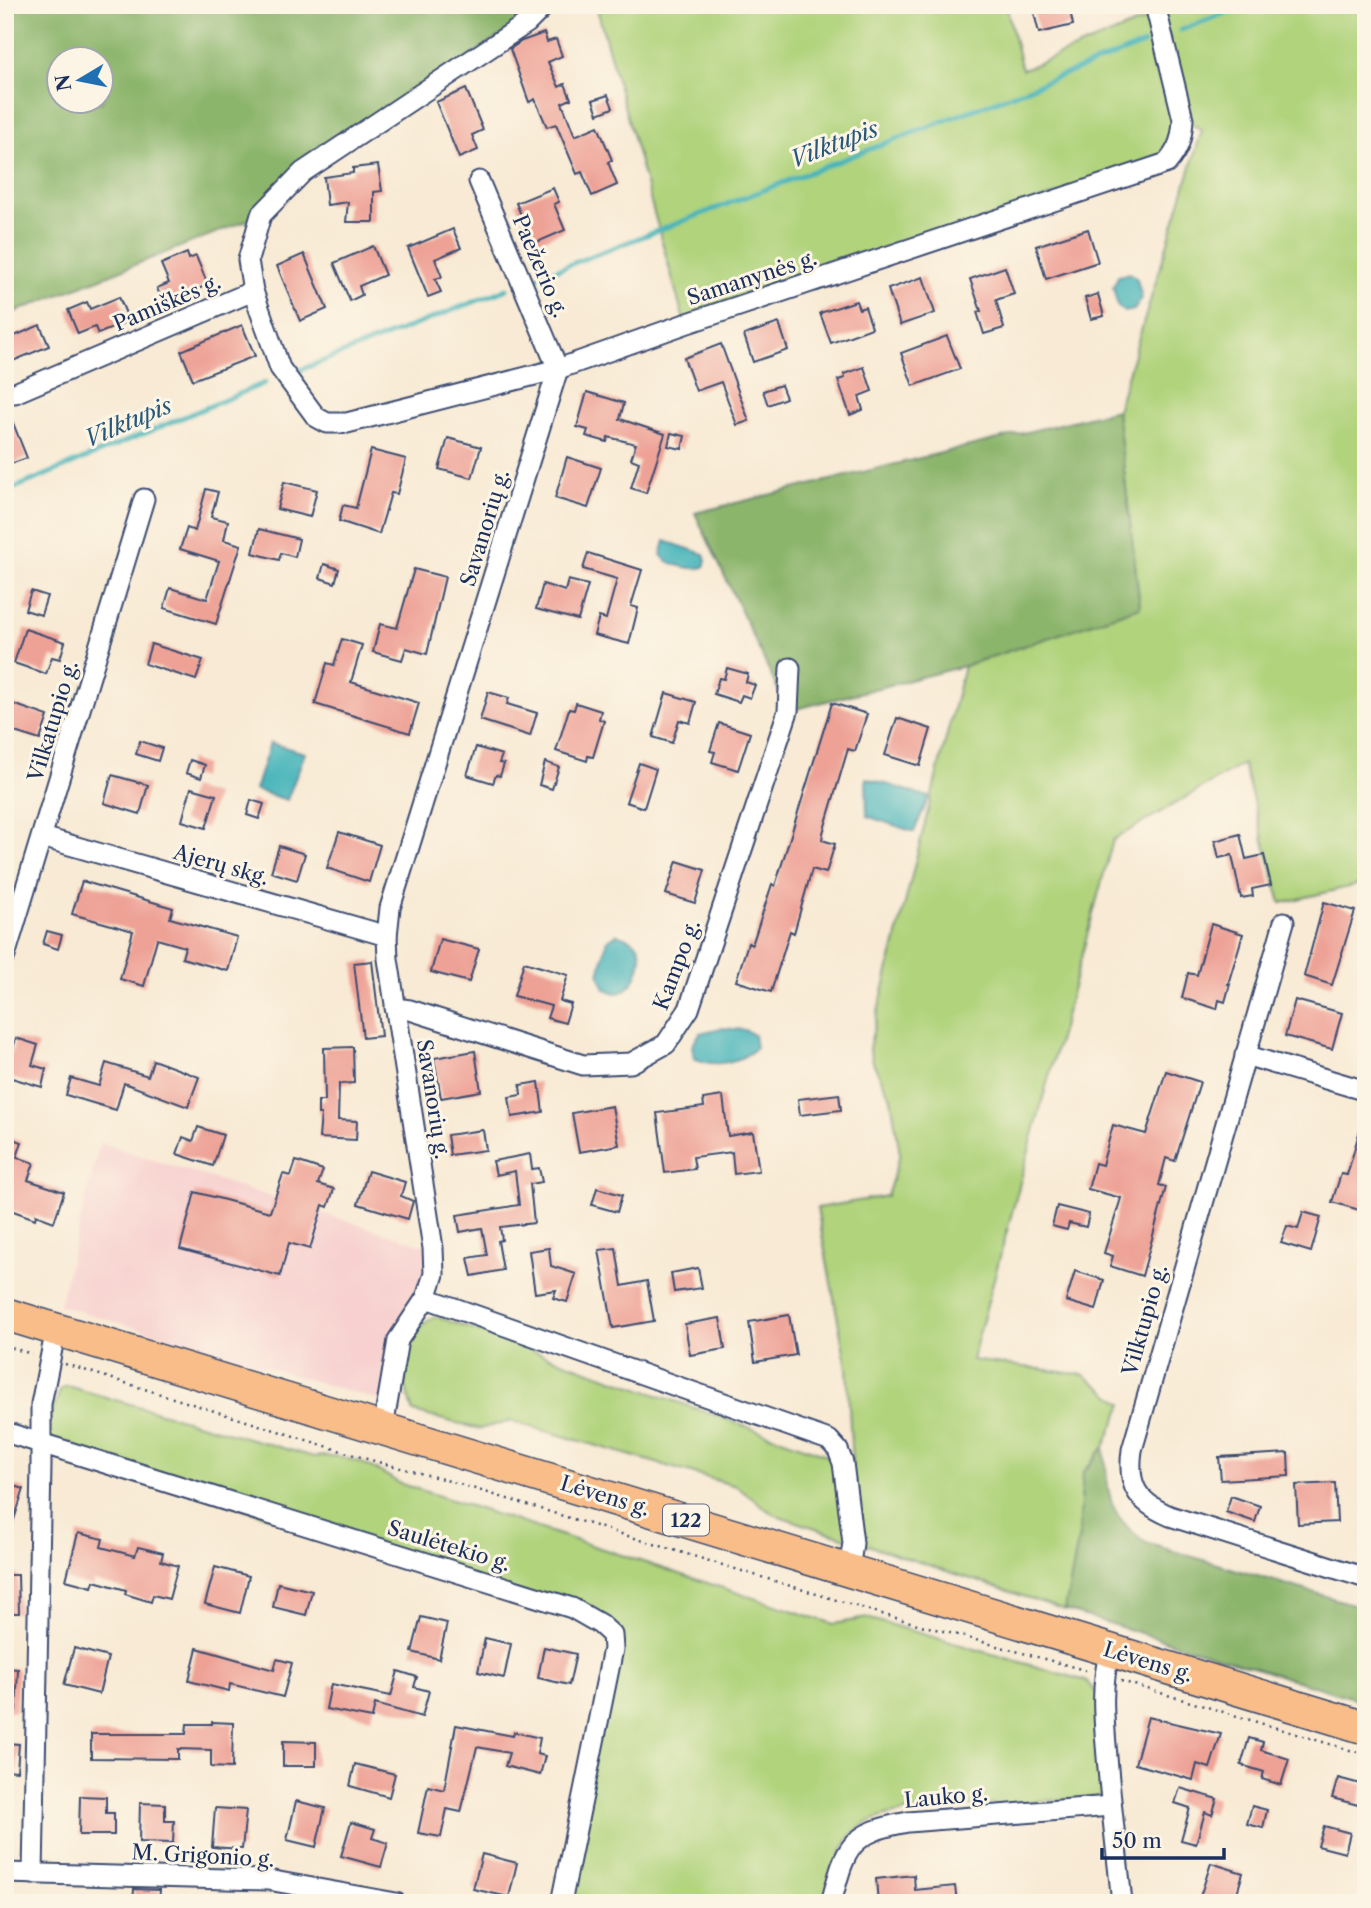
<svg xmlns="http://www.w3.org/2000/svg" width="1371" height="1908" viewBox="0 0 1371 1908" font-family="'Libre Caslon Text',serif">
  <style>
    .built { fill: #f7d0cf }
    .green { fill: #b0d37c; stroke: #66816d; stroke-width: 2 }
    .forest { fill: #8cb56c; stroke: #547265; stroke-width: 2; fill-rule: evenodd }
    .water { fill: #44b4ba; stroke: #30728c; stroke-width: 2 }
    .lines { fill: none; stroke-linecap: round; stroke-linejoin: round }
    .stream { stroke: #44b4ba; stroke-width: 5 }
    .building { fill: #eea296 }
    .street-casing { stroke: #3c4b70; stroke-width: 23 }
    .primary-casing { stroke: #3c4b70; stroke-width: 35 }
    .path { stroke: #3c4b70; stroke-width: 2.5; stroke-dasharray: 2 5; stroke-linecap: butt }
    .street { stroke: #fff; stroke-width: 19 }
    .primary { stroke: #f8bd88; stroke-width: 32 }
    .labels { text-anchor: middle; stroke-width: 6; stroke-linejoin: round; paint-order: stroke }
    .shield { fill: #fcf5e5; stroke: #5e6a86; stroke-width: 2 }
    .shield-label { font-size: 19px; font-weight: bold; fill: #1b2f5e }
    .street-label { font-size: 21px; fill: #1b2f5e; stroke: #fcf5e5 }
    .water-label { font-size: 23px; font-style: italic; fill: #27577a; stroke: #fcf5e5 }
  </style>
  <rect width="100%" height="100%" fill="#fcf5e5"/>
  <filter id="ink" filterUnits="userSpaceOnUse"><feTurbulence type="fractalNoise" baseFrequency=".0143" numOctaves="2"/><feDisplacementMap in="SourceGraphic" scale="14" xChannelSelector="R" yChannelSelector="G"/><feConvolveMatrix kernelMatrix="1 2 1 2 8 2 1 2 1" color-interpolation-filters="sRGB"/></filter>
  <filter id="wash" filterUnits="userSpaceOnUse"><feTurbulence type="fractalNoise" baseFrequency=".00686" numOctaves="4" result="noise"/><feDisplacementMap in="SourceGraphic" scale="28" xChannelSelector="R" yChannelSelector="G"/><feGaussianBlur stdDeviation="1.57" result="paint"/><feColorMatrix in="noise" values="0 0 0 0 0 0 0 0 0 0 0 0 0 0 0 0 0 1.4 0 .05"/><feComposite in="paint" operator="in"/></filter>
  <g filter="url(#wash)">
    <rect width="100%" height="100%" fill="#f8ead4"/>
    <polygon class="built" points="100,1143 433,1248 387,1403 59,1305"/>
    <g class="green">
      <path d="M 596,5 L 1006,5 L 1022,70 L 1183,5 L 1366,5 L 1366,883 L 1281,903 L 1243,764 L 1113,840 L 972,1360 L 1084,1375 L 1123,1404 L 1104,1447 L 1083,1473 L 1079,1536 L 1065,1610 L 773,1514 L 736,1486 L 511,1421 L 479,1429 L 413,1412 C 400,1372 394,1342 435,1316 L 852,1464 L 847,1368 L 817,1208 L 887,1196 L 900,1154 L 891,1098 L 874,1065 L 869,1048 L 964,666 L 1140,606 L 1117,410 L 1202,130 L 1184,120 L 1177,152 L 685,324 Z"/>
      <path d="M 67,1386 L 314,1457 C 346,1452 372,1466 399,1483 L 834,1624 L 867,1618 L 1086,1681 L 1102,1699 L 1110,1796 L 927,1809 C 848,1819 846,1829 826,1903 L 561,1903 L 613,1649 L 600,1624 L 40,1442 L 61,1389 Z"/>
    </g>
    <g class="forest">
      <path d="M 5,5 L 545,5 L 303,172 L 261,215 L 5,316 ZM 60,60 L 102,60 L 102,102 L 60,102 Z"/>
      <polygon points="1117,410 1140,607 964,666 788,711 695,513"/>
      <path d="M 1104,1447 C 1109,1494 1105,1513 1146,1543 L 1366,1608 L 1366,1702 L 1065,1610 L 1079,1536 L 1083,1473 Z"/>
    </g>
    <g class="water">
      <polygon points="1130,273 1137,279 1142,298 1134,310 1125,312 1118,307 1113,287 1118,276"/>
      <path d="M 665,541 L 704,554 L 706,561 L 704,567 C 692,571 668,565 661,555 Z"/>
      <polygon points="270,743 305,753 287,800 255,790"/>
      <polygon points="866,778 929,797 914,832 867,816"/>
      <path d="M 617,934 C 622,936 633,939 637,944 C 648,956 634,993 616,993 C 615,993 606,989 605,989 L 599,975 L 607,941 Z"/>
      <path d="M 721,1028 L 745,1030 L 754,1035 L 756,1048 C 740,1063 713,1068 694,1058 L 692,1046 L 700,1033 Z"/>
    </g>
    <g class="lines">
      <g class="stream">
        <polyline points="1181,30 1246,5"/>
        <polyline points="537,277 1144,44"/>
        <polyline points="300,370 507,289"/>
        <polyline points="5,492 265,383"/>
      </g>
    </g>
    <g id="blocks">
      <g class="building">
        <polygon points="1032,5 1069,5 1073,25 1039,33"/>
        <polygon points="544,33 547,42 556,39 562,56 548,62 559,87 565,84 571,99 562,103 575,136 598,126 612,160 608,162 617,185 592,196 582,172 577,174 556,124 547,127 535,99 529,102 510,49 522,41"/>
        <polygon points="466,89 483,130 472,135 478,150 459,158 436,102"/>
        <polygon points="608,95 613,108 598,114 593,100"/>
        <polygon points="378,165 382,191 374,192 374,222 346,222 348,202 327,205 324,177 353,173 353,168"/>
        <polygon points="553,188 559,202 554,204 565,230 533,244 516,203"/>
        <polygon points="453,229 461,248 435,259 442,277 435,279 441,292 428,297 408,248"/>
        <polygon points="1088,229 1098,262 1046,279 1036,246"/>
        <polygon points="373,246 385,275 359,286 362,295 350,301 334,263"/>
        <polygon points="187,253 189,259 196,256 208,285 163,303 157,288 169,283 161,264"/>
        <polygon points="304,254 327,309 300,321 277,266"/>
        <polygon points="1005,267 1014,294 996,300 1004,328 984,334 977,312 981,311 970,279"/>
        <polygon points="923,277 935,313 900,325 888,289"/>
        <polygon points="1098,294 1104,316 1091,319 1085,298"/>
        <polygon points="119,297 129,321 98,334 95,327 78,334 68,310 87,302 90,309"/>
        <polygon points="856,301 859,309 865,307 872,328 831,343 820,313"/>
        <polygon points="779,323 788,350 753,362 744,335"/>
        <polygon points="40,325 49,346 13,361 5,340"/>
        <polygon points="242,325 255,356 193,380 181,351"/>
        <polygon points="947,336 960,369 913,386 901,353"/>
        <polygon points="721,344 749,421 737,425 721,382 696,391 684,358"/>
        <polygon points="864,367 872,391 859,396 863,410 850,415 838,380 845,378 844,374"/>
        <polygon points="781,385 786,398 768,405 763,391"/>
        <polygon points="587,392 624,403 620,419 665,434 646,493 631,488 639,462 631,459 636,444 608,437 607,442 586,436 588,430 577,427"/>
        <polygon points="5,403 27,458 5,466"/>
        <polygon points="671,433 685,436 682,449 668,446"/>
        <polygon points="448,438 481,447 472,478 439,469"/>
        <polygon points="371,450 406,459 397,494 391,493 379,534 339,521 343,505 356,508"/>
        <polygon points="567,457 601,468 588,508 555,498"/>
        <polygon points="284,482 317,490 310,517 277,509"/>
        <polygon points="206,489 218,492 211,517 228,521 224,540 241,545 216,624 164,608 170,588 207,599 219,561 180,549 187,528 195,531"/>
        <polygon points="259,529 299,539 295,557 281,553 279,560 253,553"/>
        <polygon points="588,553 642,570 631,606 638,608 629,644 594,635 599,617 606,619 617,579 583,569"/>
        <polygon points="324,564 339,569 335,583 320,578"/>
        <polygon points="414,569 445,577 427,654 406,648 402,660 373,652 380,624 397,628"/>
        <polygon points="568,580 588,585 578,620 536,609 543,584 565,591"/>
        <polygon points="31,591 47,596 41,615 25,610"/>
        <polygon points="25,629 65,642 60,659 52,657 46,674 14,663"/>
        <polygon points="342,639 362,645 351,682 419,703 410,733 315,704 327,663 334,665"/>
        <polygon points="151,644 203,660 196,680 145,664"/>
        <polygon points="727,668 748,674 746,682 755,685 750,698 742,695 739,702 714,694 719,678 724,679"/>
        <polygon points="488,692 509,698 507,704 537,713 530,736 480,720"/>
        <polygon points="666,693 696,702 690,723 679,720 672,743 653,737"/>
        <polygon points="576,703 601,711 599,719 604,721 593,757 588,756 587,761 556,751 569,709 574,710"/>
        <polygon points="832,703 867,714 855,751 848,749 823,833 822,840 835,844 826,873 812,869 794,933 790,931 771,992 736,981 748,943 752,945 772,884 775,886"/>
        <polygon points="13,704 48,716 40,740 5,729"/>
        <polygon points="897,718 931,729 920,766 885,755"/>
        <polygon points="719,723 750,733 738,770 712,762 715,752 710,751"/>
        <polygon points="140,741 162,748 158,761 136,754"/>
        <polygon points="476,747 502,755 499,763 504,764 500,776 496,775 493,783 467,775"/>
        <polygon points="190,760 205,765 201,778 186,773"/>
        <polygon points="545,762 559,767 552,789 539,785"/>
        <polygon points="639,763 656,769 644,808 626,802"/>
        <polygon points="112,775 148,785 140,814 104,803"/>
        <polygon points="191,788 216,795 206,828 182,821"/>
        <polygon points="251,800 264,804 259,819 247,815"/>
        <polygon points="339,832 380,845 369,882 327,868"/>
        <polygon points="1240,834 1246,859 1264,855 1271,885 1252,889 1253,896 1241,898 1232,855 1219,858 1215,841"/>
        <polygon points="279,846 305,854 297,880 271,872"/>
        <polygon points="677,861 705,870 695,903 666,894"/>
        <polygon points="82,881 173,908 170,918 237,937 228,971 182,958 185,947 157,939 144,986 120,979 133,931 72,914"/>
        <polygon points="1324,902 1355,911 1332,985 1304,976"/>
        <polygon points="1211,924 1243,934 1228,984 1230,984 1225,1002 1219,1000 1217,1009 1182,998 1188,973 1197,975"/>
        <polygon points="47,931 62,935 58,949 43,944"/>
        <polygon points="440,939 479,949 469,982 431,972"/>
        <polygon points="372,961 381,1036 363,1038 354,963"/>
        <polygon points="524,962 568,975 560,1001 571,1004 565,1023 547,1018 551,1006 514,996"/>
        <polygon points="1295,1000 1342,1013 1332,1049 1285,1036"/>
        <polygon points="16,1038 38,1045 32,1065 46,1069 42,1087 5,1076"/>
        <polygon points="353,1047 354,1083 339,1084 338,1120 357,1121 356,1140 319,1138 321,1114 318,1114 318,1101 325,1101 324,1048"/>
        <polygon points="475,1051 481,1091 441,1098 434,1058"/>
        <polygon points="153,1060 199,1077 188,1107 124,1083 116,1110 66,1095 71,1078 99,1086 106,1063 148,1076"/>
        <polygon points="1166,1071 1200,1082 1175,1161 1166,1158 1159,1185 1166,1187 1142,1276 1110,1266 1113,1256 1104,1253 1121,1198 1088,1189 1095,1163 1102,1165 1113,1125 1146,1134"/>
        <polygon points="539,1082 543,1112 512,1117 509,1097 521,1095 520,1085"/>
        <polygon points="839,1094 841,1110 800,1115 798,1099"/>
        <polygon points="723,1096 728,1136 753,1132 759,1171 734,1174 732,1152 693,1157 695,1169 665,1173 657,1113 704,1107 703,1099"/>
        <polygon points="612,1106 619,1145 579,1152 572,1113"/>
        <polygon points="1362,1123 1366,1124 1366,1212 1332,1202 1341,1174 1347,1175"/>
        <polygon points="198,1127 223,1135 213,1166 177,1154 183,1137 193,1141"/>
        <polygon points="483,1130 486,1150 450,1155 447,1135"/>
        <polygon points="5,1136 22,1142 17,1157 34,1163 28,1180 64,1192 54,1222 36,1215 35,1219 5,1208"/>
        <polygon points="530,1154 532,1169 539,1168 542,1182 530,1184 534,1223 500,1227 502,1240 498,1241 503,1270 472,1276 468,1258 487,1255 482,1228 460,1232 457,1215 519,1205 515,1171 496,1175 493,1161"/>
        <polygon points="296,1161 323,1170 318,1184 334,1189 328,1207 323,1205 310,1249 289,1243 280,1276 180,1249 195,1192 270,1212 283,1174 291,1176"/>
        <polygon points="368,1171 405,1182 401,1196 413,1201 408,1219 358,1204"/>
        <polygon points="597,1188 622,1195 617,1212 592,1205"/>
        <polygon points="1057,1206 1089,1214 1086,1227 1069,1223 1067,1230 1052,1226"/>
        <polygon points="1303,1212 1321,1217 1311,1252 1281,1243 1287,1226 1298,1229"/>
        <polygon points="549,1248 551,1266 576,1274 567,1302 553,1298 556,1290 535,1293 529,1251"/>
        <polygon points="616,1248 622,1286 647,1281 654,1321 613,1328 599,1250"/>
        <polygon points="698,1268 702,1288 674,1292 671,1273"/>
        <polygon points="1075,1271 1104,1280 1096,1310 1066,1301"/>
        <polygon points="789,1315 796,1355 755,1362 749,1322"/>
        <polygon points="720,1318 725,1349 690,1355 685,1324"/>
        <polygon points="1288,1453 1289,1476 1221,1480 1219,1457"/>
        <polygon points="5,1483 24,1489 8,1538 5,1538"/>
        <polygon points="1335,1483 1337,1522 1298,1524 1296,1485"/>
        <polygon points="1231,1496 1260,1506 1255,1522 1226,1512"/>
        <polygon points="78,1533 103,1539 101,1547 135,1556 138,1547 163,1553 161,1561 178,1566 169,1599 153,1595 151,1602 125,1594 126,1590 94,1581 92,1587 66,1580"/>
        <polygon points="215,1567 249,1576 240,1613 205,1604"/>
        <polygon points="5,1575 18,1575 19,1613 5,1613"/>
        <polygon points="278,1583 312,1591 306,1615 273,1607"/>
        <polygon points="421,1617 447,1623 439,1659 412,1652"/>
        <polygon points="485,1638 511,1644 504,1678 478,1672"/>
        <polygon points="544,1647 576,1654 569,1685 538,1678"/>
        <polygon points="74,1648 108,1657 99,1694 64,1685"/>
        <polygon points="197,1648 274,1670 277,1659 292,1663 283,1697 230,1684 229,1691 189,1681"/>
        <polygon points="5,1668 18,1669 16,1711 5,1711"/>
        <polygon points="398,1671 417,1677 414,1687 429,1691 422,1717 375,1704 372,1718 326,1709 331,1684 391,1696"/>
        <polygon points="1148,1717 1221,1734 1210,1768 1197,1764 1193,1780 1135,1764"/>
        <polygon points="212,1722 233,1723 232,1768 211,1767 211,1750 178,1749 178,1759 91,1758 91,1734 186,1734 187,1724 212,1724"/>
        <polygon points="456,1725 513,1736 514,1732 540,1738 537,1754 545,1756 540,1775 505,1766 509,1753 477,1747 461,1812 447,1809 441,1837 418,1833 428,1786 444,1790"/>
        <polygon points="1249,1738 1263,1742 1261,1750 1289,1759 1281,1785 1262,1779 1264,1772 1241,1765"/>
        <polygon points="283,1741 316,1742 316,1766 283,1766"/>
        <polygon points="5,1743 19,1744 17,1771 5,1770"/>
        <polygon points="355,1764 395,1774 389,1797 350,1786"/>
        <polygon points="1338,1778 1364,1785 1358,1805 1332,1798"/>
        <polygon points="1180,1788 1217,1799 1212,1815 1205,1812 1196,1844 1181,1840 1190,1808 1175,1803"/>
        <polygon points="80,1796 106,1797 106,1813 114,1813 114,1835 79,1835"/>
        <polygon points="296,1801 325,1808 316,1847 287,1840"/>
        <polygon points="140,1803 165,1804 165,1821 174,1821 173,1843 139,1842"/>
        <polygon points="1252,1806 1267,1810 1263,1828 1247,1824"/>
        <polygon points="215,1808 246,1810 242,1849 212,1847"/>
        <polygon points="351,1822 375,1829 372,1838 388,1843 381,1867 341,1856"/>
        <polygon points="1324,1826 1350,1833 1345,1853 1318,1846"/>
        <polygon points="482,1854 517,1863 509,1897 473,1889"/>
        <polygon points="1211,1863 1243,1873 1234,1903 1198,1903"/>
        <polygon points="914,1875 915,1890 955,1886 957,1903 878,1903 876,1879"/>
        <polygon points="134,1889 160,1890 159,1903 133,1903"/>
      </g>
    </g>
  </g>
  <g filter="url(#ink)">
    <use href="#blocks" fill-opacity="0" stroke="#3c4b70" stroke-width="2"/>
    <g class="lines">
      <g class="street-casing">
        <g id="street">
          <polyline points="479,181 558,369 390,908 387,936 388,959 433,1248 434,1274 426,1298 829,1440 838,1450 843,1463 853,1543 849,1570"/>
          <polyline points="253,291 248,260 261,215 303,172 527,23 545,5"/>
          <path d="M 15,393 L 253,291 L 280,368 L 316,417 L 327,423 L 347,423 L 558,369 L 685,324 L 1167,163 C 1179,149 1182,138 1183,119 L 1155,5"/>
          <polyline points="42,837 387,936"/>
          <path d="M 1284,922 L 1132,1450 C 1127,1486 1137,1502 1170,1516 L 1366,1578"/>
          <polyline points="5,956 144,499"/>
          <polyline points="395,1008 410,1010 583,1065 631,1063 666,1044 689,1009 788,711 790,668"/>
          <polyline points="1245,1055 1366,1091"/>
          <polyline points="383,1428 398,1340 426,1298"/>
          <polyline points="5,1432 572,1608 600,1624 612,1635 613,1649 561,1903"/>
          <path d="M 1110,1650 C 1100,1686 1104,1720 1107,1757 C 1111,1806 1117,1854 1122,1903"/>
          <polyline points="5,1873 268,1880 396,1903"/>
          <polyline points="33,1874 41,1465 41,1404 56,1329"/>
          <path d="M 831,1903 C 846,1847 848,1833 908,1822 L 1111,1806"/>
        </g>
      </g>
      <g class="primary-casing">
        <polyline id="primary" points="5,1314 1366,1728"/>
      </g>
      <g class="path">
        <polyline points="5,1346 32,1354"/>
        <polyline points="65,1364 367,1459 446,1480 885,1615 1088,1671"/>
        <polyline points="1121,1681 1366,1755"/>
      </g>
      <use href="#street" class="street"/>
      <use href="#primary" class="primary"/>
    </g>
  </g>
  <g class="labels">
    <rect class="shield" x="663" y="1504.5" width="46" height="31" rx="5"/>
    <g class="shield-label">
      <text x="686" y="1527">122</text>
    </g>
    <g class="street-label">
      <text transform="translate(540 266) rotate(67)" y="7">Paežerio g.</text>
      <text transform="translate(752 278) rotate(-18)" y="7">Samanynės g.</text>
      <text transform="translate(167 303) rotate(-23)" y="7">Pamiškės g.</text>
      <text transform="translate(485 528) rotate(-73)" y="7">Savanorių g.</text>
      <text transform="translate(53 721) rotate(-73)" y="7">Vilkatupio g.</text>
      <text transform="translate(221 865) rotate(16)" y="7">Ajerų skg.</text>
      <text transform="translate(677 965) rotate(-69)" y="7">Kampo g.</text>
      <text transform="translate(433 1099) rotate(81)" y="7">Savanorių g.</text>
      <text transform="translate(1145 1320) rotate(-74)" y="7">Vilktupio g.</text>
      <text transform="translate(605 1496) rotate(17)" y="7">Lėvens g.</text>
      <text transform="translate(449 1546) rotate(17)" y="7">Saulėtekio g.</text>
      <text transform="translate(1148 1662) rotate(17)" y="7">Lėvens g.</text>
      <text transform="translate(946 1797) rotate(-5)" y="7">Lauko g.</text>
      <text transform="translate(203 1856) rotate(3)" y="7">M. Grigonio g.</text>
    </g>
    <g class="water-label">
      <text transform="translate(834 144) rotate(-21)" y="8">Vilktupis</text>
      <text transform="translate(128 422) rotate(-23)" y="8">Vilktupis</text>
    </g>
  </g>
  <rect width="1371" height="1908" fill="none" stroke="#fcf5e5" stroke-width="28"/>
  <g transform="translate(80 80) rotate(260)"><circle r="33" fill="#fcf5e5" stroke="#a2a6af" stroke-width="2"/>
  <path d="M0-5L12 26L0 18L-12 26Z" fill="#1f6fb2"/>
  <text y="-10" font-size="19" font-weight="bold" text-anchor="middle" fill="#1b2f5e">N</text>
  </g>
  <path d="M1102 1848v10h122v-10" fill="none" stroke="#1b2f5e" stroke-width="3.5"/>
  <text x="1112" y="1848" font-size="21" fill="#1b2f5e" stroke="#fcf5e5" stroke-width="5" paint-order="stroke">50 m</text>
</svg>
